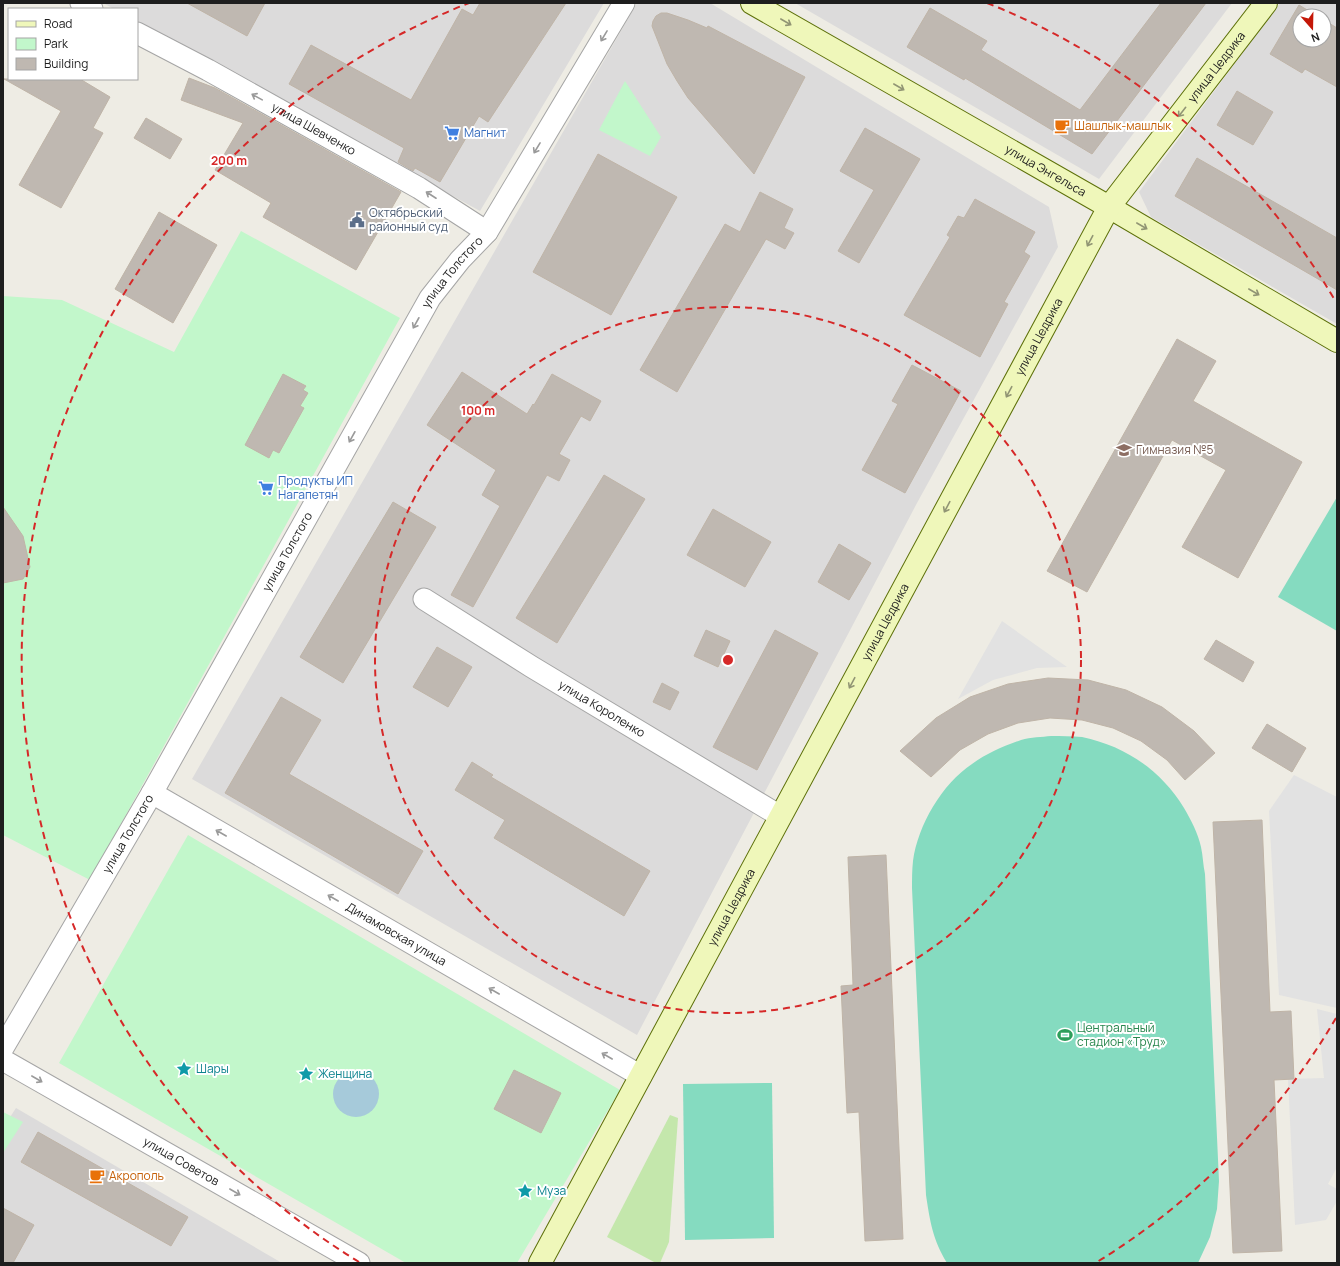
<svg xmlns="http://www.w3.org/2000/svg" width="1340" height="1266" viewBox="0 0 1340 1266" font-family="Manrope,sans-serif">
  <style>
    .residential { fill: #dcdbdb; fill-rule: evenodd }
    .grass { fill: #c4e7ac }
    .park { fill: #c2f7cb }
    .pitch { fill: #85dbc0 }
    .parking { fill: #e2e2e2 }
    .water { fill: #a6cada }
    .building { fill: #bfb8b1; stroke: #bfb4a7 }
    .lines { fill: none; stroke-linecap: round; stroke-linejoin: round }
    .street-casing { stroke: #a5a5a5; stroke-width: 23 }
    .secondary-casing { stroke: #5d7009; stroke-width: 24 }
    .street { stroke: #fff; stroke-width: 21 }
    .secondary { stroke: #eff7ba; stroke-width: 22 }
    .oneway { stroke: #919574 }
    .oneway2 { stroke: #9a9a9a }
    .ring { fill: none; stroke: #d62828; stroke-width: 2; stroke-dasharray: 7 5 }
    .labels { text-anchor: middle; stroke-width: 4; stroke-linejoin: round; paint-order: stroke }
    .street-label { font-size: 12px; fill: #1e1e1e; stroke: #fff }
    .food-label { font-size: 12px; fill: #c56008; stroke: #fff; text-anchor: start }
    .shop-label { font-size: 12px; fill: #366cbe; stroke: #fff; text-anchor: start }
    .service-label { font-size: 12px; fill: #4e5e75; stroke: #fff; text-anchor: start }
    .education-label { font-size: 12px; fill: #785e54; stroke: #fff; text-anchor: start }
    .leisure-label { font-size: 12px; fill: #27864d; stroke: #fff; text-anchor: start }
    .culture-label { font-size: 12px; fill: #0d838f; stroke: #fff; text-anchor: start }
    .centre { fill: #d62828; stroke: #fff; stroke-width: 2 }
    .ring-label { font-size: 12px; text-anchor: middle; font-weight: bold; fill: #d62828; stroke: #fff; stroke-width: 4; stroke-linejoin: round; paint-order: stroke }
  </style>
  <rect width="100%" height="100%" fill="#eeece4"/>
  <g class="residential">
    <polygon points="103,3 604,3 480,211 137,22 137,9 114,9"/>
    <polygon points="637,3 710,3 1049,207 1058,247 917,503 637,1035 192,779"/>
    <polygon points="795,3 1232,3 1099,179"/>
    <path d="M 1280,3 L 1337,3 L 1337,324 L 1151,217 L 1139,192 ZM 1300,16 L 1324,16 L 1324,40 L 1300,40 Z"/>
    <polygon points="16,1108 282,1263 3,1263 3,1128"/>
  </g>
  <polygon class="grass" points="670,1115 678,1118 669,1242 660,1263 656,1263 607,1237"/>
  <g class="park">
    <polygon points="625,81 661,137 650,156 599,130"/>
    <polygon points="241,231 400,318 90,880 3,835 3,296 62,300 174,352"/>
    <polygon points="188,835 620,1090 517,1263 406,1263 59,1063"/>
    <polygon points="3,1112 23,1122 3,1153"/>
  </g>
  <g class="pitch">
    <polygon points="1337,497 1337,631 1278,597"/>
    <path d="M 1051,736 C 1061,736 1072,736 1082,737 C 1125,746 1161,770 1184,808 C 1191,820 1198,833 1201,847 C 1203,856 1203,865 1205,874 L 1219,1181 L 1217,1209 L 1210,1237 L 1198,1263 L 947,1263 C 933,1240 930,1222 926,1195 L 912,888 C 912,879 912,870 913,861 C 918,825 942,784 972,764 C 987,753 1004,746 1021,740 C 1031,737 1042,737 1051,736 Z"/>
    <polygon points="772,1083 774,1238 685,1240 683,1084"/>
  </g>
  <g class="parking">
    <polygon points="1002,621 1067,667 1037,668 993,680 958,699"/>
    <polygon points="1294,775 1337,797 1337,1008 1279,995 1269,811"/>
    <polygon points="1317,1009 1337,1014 1337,1167 1328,1184 1337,1189 1337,1201 1326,1220 1295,1225 1288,1079 1324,1078"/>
  </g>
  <circle class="water" cx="356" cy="1094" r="23"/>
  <g class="building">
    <polygon points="187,3 265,3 247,36"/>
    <polygon points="480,3 566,3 488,122 479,116 440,182 415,168 413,171 398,162 404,148 289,84 311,45 411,100 462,9 473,15"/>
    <polygon points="1161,3 1206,3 1092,154 965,78 964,80 907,47 930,8 987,41 981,50 1080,110"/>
    <polygon points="1299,5 1317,16 1300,16 1300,40 1324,40 1324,20 1337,28 1337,87 1305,69 1302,73 1270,54"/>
    <polygon points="661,13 667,13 688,20 707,28 708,26 805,77 754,174 688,98 677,81 667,64 652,26 653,21 656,16"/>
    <polygon points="189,78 215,88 401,192 356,270 263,217 271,203 215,170 243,123 181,100"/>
    <polygon points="4,79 80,79 110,97 93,128 103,133 61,208 19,185 61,111"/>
    <polygon points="1237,91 1273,112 1253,145 1217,125"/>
    <polygon points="146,118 182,139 170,159 134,138"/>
    <polygon points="865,128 920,159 859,263 838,251 874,190 840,171"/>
    <polygon points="598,154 677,197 611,315 533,272"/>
    <polygon points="1197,158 1337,238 1337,290 1175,196"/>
    <polygon points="760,192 793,209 784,228 794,233 785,249 766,239 677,392 640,370 725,224 740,232"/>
    <polygon points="975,199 1035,232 1024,252 1030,256 1004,302 1008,304 980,357 904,315 950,237 947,235 958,216 964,218"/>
    <polygon points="159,212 217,245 173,323 115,289"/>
    <polygon points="1177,339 1216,361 1193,401 1302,462 1238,578 1182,547 1226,470 1172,440 1087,592 1047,571"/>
    <polygon points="912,365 961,391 905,493 862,470 898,404 892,401"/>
    <polygon points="462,372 527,414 533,404 534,405 552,374 601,401 590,421 581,416 559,454 570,460 559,481 547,475 473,607 451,595 500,506 482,495 496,470 427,425"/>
    <polygon points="283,374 306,386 303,390 308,393 300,406 304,408 279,453 273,450 269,458 245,445"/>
    <polygon points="604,475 645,499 557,643 516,618"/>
    <polygon points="393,502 436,527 343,683 300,657"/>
    <polygon points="3,507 23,536 30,567 23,579 3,583"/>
    <polygon points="713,509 771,542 745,587 687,555"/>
    <polygon points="839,544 871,563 849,600 818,582"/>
    <polygon points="706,630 730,641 718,667 694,656"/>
    <polygon points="775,630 818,653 757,770 713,747"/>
    <polygon points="1216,640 1254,662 1243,682 1204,659"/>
    <polygon points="437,647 472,667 448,707 413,687"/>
    <polygon points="1048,678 1088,680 1126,690 1162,707 1194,731 1215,753 1185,780 1167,760 1141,741 1113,728 1082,720 1050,718 1018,723 988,734 960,750 931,777 900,751 936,718 970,697 1008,684"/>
    <polygon points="662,683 679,692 670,710 653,702"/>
    <polygon points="281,697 321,720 289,774 423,851 398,894 225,793"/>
    <polygon points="1267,724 1306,748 1292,772 1252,748"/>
    <polygon points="472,762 493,775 491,777 650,871 624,916 494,838 505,820 455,790"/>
    <polygon points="1262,820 1270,1012 1291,1011 1294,1079 1274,1080 1282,1251 1233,1253 1213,822"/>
    <polygon points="886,855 903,1239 865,1241 859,1112 847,1113 841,986 853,985 848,857"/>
    <polygon points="514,1070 561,1093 541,1133 494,1109"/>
    <polygon points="38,1132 188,1217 171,1246 21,1162"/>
    <polygon points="3,1208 34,1225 13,1263 3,1263"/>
  </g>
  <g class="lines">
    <g class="street-casing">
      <g id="street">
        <polyline points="81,3 92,9"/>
        <path id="s1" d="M 137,33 L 208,70 L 419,188 L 487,232"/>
        <path id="s2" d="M 424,599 L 532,667 L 780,816"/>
        <path id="s3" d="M 152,793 L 641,1076"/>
        <path id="s4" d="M 3,1048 L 152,793 L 430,298 L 460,260 L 487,232 L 624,3"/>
        <path id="s5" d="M 3,1060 L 359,1263"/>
      </g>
    </g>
    <g class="secondary-casing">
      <g id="secondary">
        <path id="s6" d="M 752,3 L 1109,207 L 1337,341"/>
        <path id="s7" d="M 540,1263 L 1109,207 L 1266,3"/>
      </g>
    </g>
    <use href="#street" class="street"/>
    <use href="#secondary" class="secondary"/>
  </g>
  <defs><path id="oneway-shaft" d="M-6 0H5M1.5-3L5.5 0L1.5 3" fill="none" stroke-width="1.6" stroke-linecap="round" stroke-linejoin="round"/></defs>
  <g class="oneway">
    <use href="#oneway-shaft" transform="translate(786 22) rotate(30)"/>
    <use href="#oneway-shaft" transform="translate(899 87) rotate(30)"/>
    <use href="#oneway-shaft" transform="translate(1182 112) rotate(128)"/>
    <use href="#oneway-shaft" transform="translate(1142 226) rotate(30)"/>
    <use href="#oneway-shaft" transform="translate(1090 241) rotate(118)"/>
    <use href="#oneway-shaft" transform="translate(1254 292) rotate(30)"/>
    <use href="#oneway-shaft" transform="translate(1009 392) rotate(118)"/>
    <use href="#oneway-shaft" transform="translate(947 507) rotate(118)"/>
    <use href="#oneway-shaft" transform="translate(852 683) rotate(118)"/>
  </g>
  <g class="oneway2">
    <use href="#oneway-shaft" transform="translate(604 36) rotate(121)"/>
    <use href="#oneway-shaft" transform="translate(257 97) rotate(-151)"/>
    <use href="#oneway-shaft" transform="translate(537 148) rotate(121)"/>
    <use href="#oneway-shaft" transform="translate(431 195) rotate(-147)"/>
    <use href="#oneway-shaft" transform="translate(416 323) rotate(119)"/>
    <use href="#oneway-shaft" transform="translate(352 437) rotate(119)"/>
    <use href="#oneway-shaft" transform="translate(221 833) rotate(-150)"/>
    <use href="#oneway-shaft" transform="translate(333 898) rotate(-150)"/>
    <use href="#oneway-shaft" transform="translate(494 991) rotate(-150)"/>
    <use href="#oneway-shaft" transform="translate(607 1056) rotate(-150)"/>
    <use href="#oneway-shaft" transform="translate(37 1079) rotate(30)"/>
    <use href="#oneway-shaft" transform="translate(235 1192) rotate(30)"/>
  </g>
  <g class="ring">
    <circle cx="728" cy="660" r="353"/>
    <path d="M1336 1018A706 706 0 0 1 1097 1262M359 1262A706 706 0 0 1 469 3M987 3A706 706 0 0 1 1336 302"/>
  </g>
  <defs>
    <g id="cafe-bare" transform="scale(1.2)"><path d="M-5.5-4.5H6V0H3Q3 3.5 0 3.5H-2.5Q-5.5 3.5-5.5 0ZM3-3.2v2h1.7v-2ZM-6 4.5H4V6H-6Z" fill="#e8710a" stroke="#fff" stroke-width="2.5" paint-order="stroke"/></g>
    <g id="supermarket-bare" transform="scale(1.2)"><path d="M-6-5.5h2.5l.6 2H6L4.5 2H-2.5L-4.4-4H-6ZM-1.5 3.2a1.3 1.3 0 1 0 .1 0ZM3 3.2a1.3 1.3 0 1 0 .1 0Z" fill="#3f7fe0" stroke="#fff" stroke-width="2.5" paint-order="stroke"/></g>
    <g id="civic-bare" transform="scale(1.2)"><path d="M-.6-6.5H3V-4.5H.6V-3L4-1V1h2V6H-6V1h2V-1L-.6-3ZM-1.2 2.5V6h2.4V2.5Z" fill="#5c6f8a" stroke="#fff" stroke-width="2.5" paint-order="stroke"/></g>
    <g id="school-bare" transform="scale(1.2)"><path d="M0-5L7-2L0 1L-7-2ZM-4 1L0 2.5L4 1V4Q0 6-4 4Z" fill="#8d6e63" stroke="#fff" stroke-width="2.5" paint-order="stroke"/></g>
    <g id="stadium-bare" transform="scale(1.2)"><path d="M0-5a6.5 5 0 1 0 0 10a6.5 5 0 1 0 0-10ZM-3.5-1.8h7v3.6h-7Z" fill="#2e9e5b" stroke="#fff" stroke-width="2.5" paint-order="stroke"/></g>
    <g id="sight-bare" transform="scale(1.2)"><path d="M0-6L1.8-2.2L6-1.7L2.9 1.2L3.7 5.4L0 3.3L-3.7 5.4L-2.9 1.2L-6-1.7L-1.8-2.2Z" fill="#0f9aa8" stroke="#fff" stroke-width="2.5" paint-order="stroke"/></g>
  </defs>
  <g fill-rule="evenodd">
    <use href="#cafe-bare" x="1062" y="126"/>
    <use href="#supermarket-bare" x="452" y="133"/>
    <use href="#civic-bare" x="357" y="220"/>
    <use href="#school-bare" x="1124" y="450"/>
    <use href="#supermarket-bare" x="266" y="488"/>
    <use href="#stadium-bare" x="1065" y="1035"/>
    <use href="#sight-bare" x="184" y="1069"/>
    <use href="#sight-bare" x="306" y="1074"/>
    <use href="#cafe-bare" x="97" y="1176"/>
    <use href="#sight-bare" x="525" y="1191"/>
  </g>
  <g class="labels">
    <g class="street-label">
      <text dy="4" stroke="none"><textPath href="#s7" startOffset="1376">улица Цедрика</textPath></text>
      <text dy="4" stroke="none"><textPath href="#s1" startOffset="201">улица Шевченко</textPath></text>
      <text dy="4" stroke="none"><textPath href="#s6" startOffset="338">улица Энгельса</textPath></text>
      <text dy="4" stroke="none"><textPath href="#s4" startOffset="897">улица Толстого</textPath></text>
      <text dy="4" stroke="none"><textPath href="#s7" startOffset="1052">улица Цедрика</textPath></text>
      <text dy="4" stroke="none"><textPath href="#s4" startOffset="572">улица Толстого</textPath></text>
      <text dy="4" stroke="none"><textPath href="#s7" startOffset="728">улица Цедрика</textPath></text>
      <text dy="4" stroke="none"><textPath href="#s2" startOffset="209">улица Короленко</textPath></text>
      <text dy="4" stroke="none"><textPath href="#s4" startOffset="248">улица Толстого</textPath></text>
      <text dy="4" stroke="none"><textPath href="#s7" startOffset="404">улица Цедрика</textPath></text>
      <text dy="4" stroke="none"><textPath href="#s3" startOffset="282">Динамовская улица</textPath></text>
      <text dy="4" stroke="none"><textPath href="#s5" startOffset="205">улица Советов</textPath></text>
    </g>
    <g class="food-label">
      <text x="1074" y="130">Шашлык-машлык</text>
      <text x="109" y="1180">Акрополь</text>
    </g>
    <g class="shop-label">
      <text x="464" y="137">Магнит</text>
      <text x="278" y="485">Продукты ИП<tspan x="278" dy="14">Нагапетян</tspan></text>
    </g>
    <g class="service-label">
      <text x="369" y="217">Октябрьский<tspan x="369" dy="14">районный суд</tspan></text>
    </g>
    <g class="education-label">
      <text x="1136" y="454">Гимназия №5</text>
    </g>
    <g class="leisure-label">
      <text x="1077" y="1032">Центральный<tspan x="1077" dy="14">стадион «Труд»</tspan></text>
    </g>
    <g class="culture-label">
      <text x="196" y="1073">Шары</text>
      <text x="318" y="1078">Женщина</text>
      <text x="537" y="1195">Муза</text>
    </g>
  </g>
  <circle cx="728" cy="660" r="6" class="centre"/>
  <g class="ring-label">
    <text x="229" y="165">200 m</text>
    <text x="478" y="415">100 m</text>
  </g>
  <rect width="1340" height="1266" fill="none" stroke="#1e1e1e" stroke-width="8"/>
  <rect x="8" y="8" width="130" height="72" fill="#ffffff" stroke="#a5a5a5"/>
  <rect x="16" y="21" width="20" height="6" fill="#eff7ba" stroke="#a5a5a5"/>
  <text x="44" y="28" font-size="12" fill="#1e1e1e">Road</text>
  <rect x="16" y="38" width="20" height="12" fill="#c2f7cb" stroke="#a5a5a5"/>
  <text x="44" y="48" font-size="12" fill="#1e1e1e">Park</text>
  <rect x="16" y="58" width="20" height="12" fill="#bfb8b1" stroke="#a5a5a5"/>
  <text x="44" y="68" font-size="12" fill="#1e1e1e">Building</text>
  <g transform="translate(1312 28) rotate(160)"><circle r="19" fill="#ffffff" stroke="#a5a5a5"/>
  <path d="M0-3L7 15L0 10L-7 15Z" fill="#c41708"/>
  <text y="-6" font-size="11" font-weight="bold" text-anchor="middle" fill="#1e1e1e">N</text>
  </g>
</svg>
